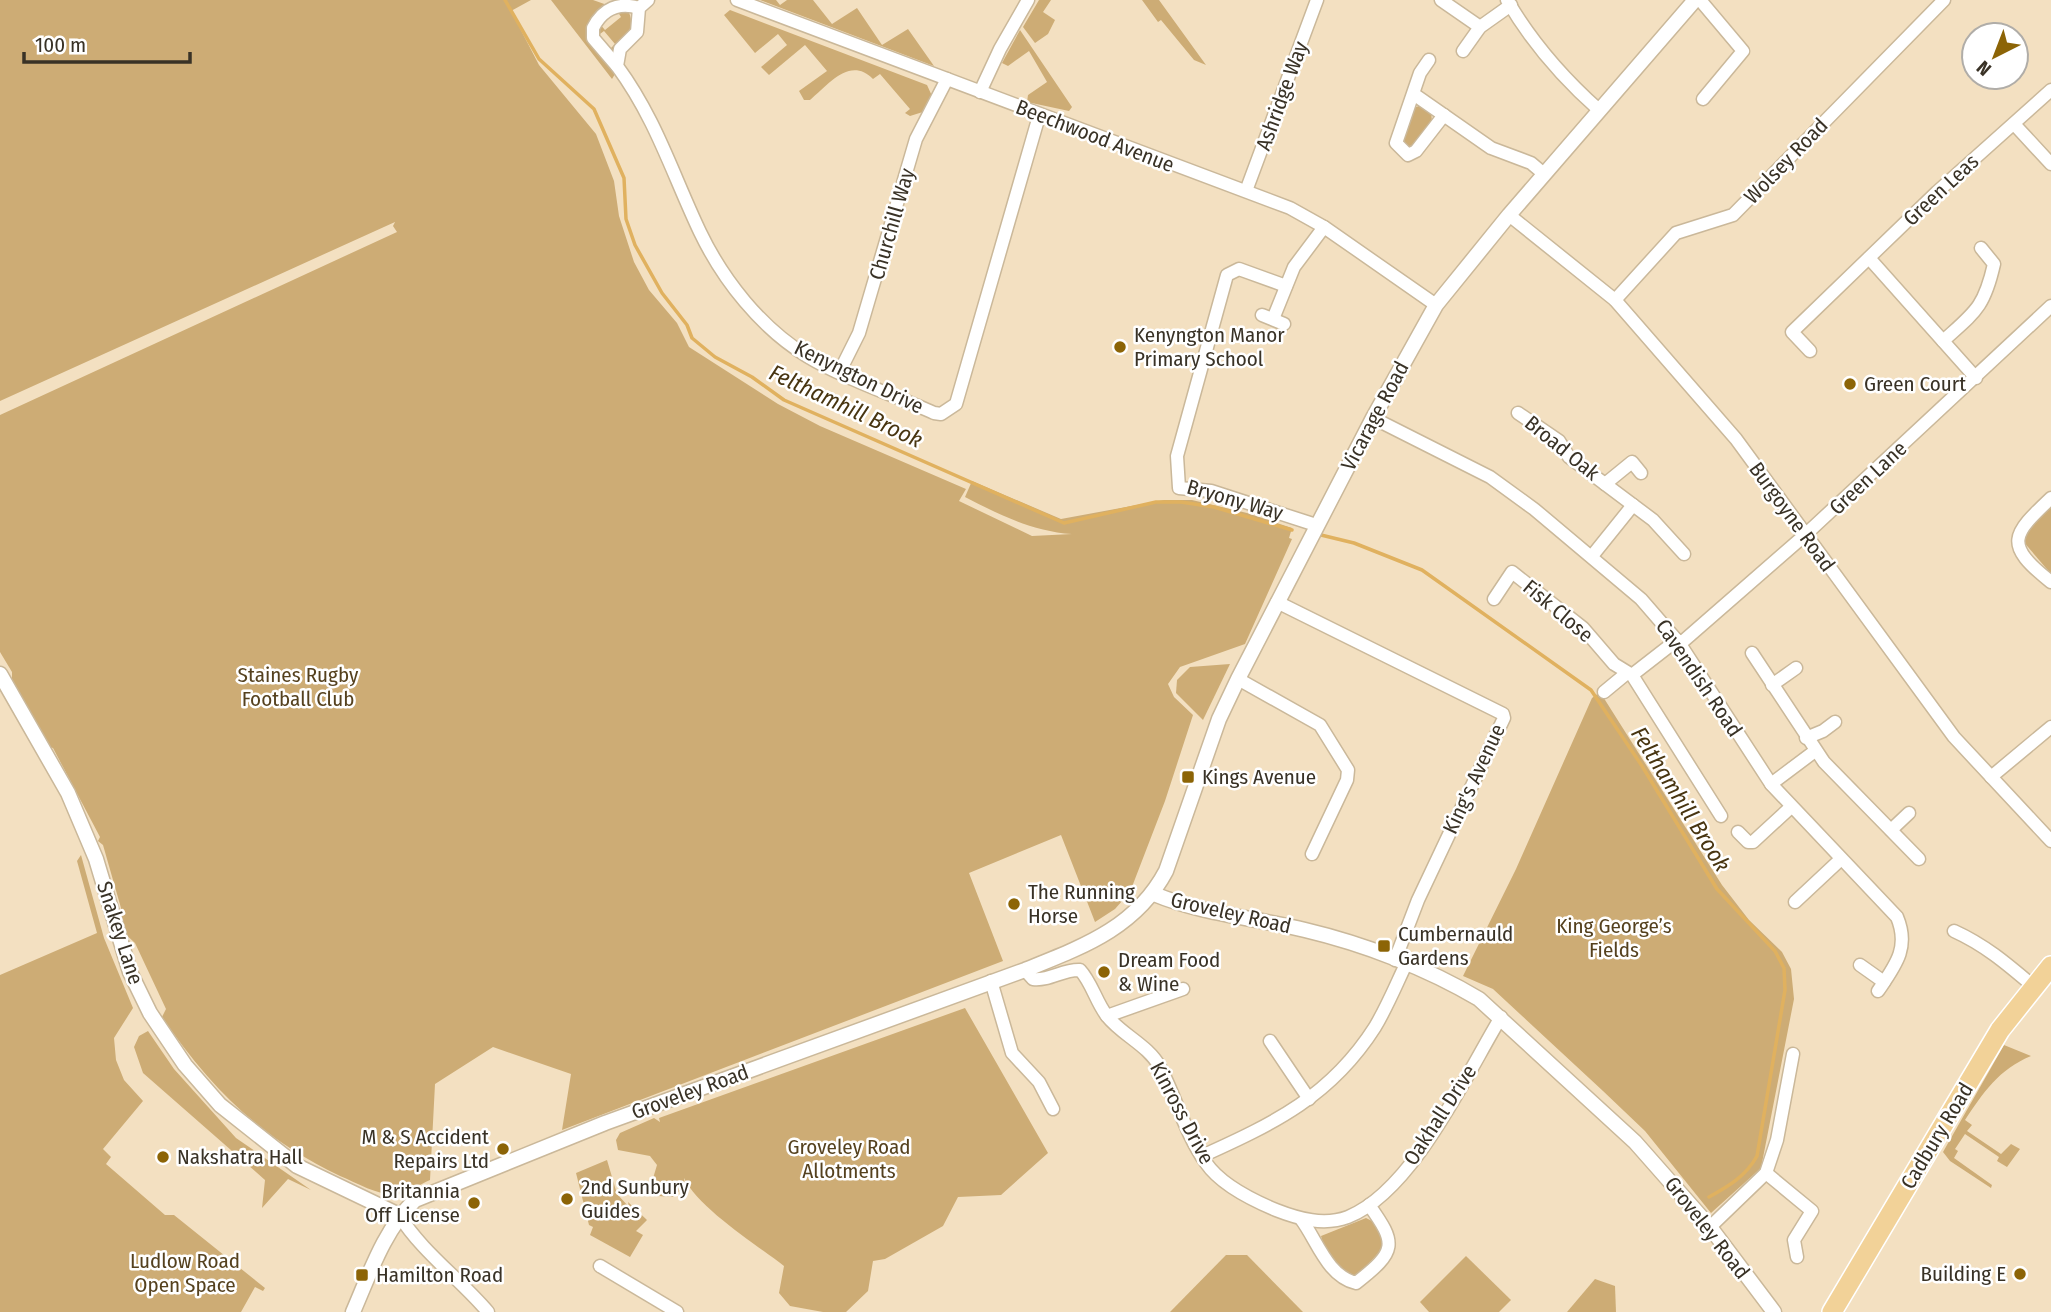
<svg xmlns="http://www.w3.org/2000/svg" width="2051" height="1312" viewBox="0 0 2051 1312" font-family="'Fira Sans Condensed',sans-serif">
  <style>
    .green { fill: #cdac75 }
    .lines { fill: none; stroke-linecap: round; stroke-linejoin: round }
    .stream { stroke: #e0b15f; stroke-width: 3.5 }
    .minor-casing { stroke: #cab89a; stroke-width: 15 }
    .tertiary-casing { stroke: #cab89a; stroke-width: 17 }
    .primary-casing { stroke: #fff; stroke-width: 22 }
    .minor { stroke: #fff; stroke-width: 12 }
    .tertiary { stroke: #fff; stroke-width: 14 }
    .primary { stroke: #f2d298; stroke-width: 19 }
    .poi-dot { fill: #8c6406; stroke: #fff; stroke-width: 2.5 }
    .labels { text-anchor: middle; stroke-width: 5; stroke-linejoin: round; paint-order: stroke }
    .street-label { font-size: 21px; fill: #393226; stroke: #fff }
    .poi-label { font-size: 21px; fill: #393226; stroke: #fff; text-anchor: start }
    .park-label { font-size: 21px; fill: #55411e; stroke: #fff }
    .water-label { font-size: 23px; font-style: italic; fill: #483511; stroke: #fff }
  </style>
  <rect width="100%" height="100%" fill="#f3e0c1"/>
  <g class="green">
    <path d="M 0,0 L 531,0 L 511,11 L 539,65 L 596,134 L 614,181 L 619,216 L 634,262 L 649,290 L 677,323 L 689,347 L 778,404 L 820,426 L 966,489 L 959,501 L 1032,536 L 1072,534 C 1032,531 1000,515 965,497 L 972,481 L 1061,519 L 1164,500 L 1192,500 L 1247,513 L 1292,528 L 1289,538 L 1292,539 L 1245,644 L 1180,667 L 1168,684 L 1174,697 L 1193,715 L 1165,801 L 1130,892 L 1115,909 L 1095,922 L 1061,835 L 969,873 L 1003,961 L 562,1130 L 571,1074 L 493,1047 L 435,1084 L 430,1180 C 420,1184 406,1194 396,1195 C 377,1195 357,1183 340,1176 C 261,1138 211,1089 162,1017 L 166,1009 L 135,943 L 122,931 L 121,908 L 103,845 L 98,841 L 100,837 L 53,748 L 49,747 L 12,685 L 12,672 L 0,652 L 0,415 L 397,232 L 393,226 L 395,222 L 0,401 Z"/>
    <polygon points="551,0 593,0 610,6 588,34 592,47 615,74 612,79"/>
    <polygon points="760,0 776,0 780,5 787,0 813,0 832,24 857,8 882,45 908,29 934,66"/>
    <polygon points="1039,0 1051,0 1043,12 1055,20 1048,34 1035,43 1023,27"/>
    <polygon points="1142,0 1159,0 1206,65 1194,60 1161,20 1158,22"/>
    <path d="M 616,9 L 627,9 C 638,26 624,41 614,55 L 609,50 L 615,44 L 604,31 L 597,36 L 599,23 L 605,30 L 621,17 Z"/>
    <path d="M 730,10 L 927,85 L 932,96 L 926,111 L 910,116 L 905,113 L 910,109 L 880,74 L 873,79 C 850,56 829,84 810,100 L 804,100 L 799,91 L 827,71 L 805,45 L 769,75 L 761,67 L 787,45 L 778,34 L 755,53 L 724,15 Z"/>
    <polygon points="1020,30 1072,107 1069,111 1027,102 1028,95 1047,82 1029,51 1008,66 1002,63"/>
    <polygon points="1421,105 1431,111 1432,122 1414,145 1407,147 1402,143 1414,108"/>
    <polygon points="2051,506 2051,574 2022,540 2027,529"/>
    <polygon points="1230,664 1203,720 1176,693 1177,680 1190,667"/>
    <polygon points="1600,692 1722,885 1749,920 1782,952 1791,969 1794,999 1761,1168 1711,1213 1645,1131 1603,1091 1493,989 1463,976 1516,869 1592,698"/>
    <polygon points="81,855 104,938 133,1008 114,1038 116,1060 124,1080 143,1101 103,1149 111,1157 106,1164 165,1215 174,1215 265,1288 263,1291 255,1287 241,1312 0,1312 0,975 97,933 77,861"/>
    <path d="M 965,1008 L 1048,1153 L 1001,1195 L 958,1197 L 943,1226 L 885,1259 L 873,1261 L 868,1291 L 846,1312 L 823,1312 L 790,1306 L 779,1293 L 784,1266 C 757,1245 698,1208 684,1178 L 685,1186 L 673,1197 L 658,1196 L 651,1185 L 657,1165 L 650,1156 L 618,1150 L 616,1140 L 620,1133 L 654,1118 L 660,1122 L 659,1118 Z"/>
    <polygon points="148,1031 174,1069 236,1138 311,1190 288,1179 262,1208 265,1180 143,1073 134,1047 139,1036"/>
    <path d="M 2004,1045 L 2031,1056 C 1999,1069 1983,1093 1965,1120 L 1972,1125 L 1967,1131 L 2001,1154 L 2011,1144 L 2020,1149 L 2007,1167 L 1997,1161 L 1999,1157 L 1965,1134 L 1955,1149 L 1958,1151 L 1954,1158 L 1992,1185 L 1991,1188 L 1950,1161 L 1943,1152 Z"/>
    <polygon points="607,1160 617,1194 629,1207 628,1202 647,1220 636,1231 643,1235 630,1257 590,1235 593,1227 589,1225 576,1173"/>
    <polygon points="1366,1218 1374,1222 1386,1239 1384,1247 1356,1277 1347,1276 1327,1256 1321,1236"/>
    <polygon points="1226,1255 1247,1255 1303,1312 1170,1312"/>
    <polygon points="1466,1256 1511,1300 1499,1312 1429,1312 1420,1302"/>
    <polygon points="1595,1279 1615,1286 1616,1312 1567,1312"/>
  </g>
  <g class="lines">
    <g class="stream">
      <polyline points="505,0 539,59 594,109 624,178 626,219 635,245 662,293 687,325 692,338 715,357 752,377 784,400 1064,523 1156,502 1181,502 1214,507 1292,530"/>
      <path d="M 1321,535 L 1354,543 L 1422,570 L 1591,690 L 1642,766 L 1717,889 L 1775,951 L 1784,968 L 1785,990 L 1757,1156 C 1746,1176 1729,1186 1709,1197"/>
    </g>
    <g class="minor-casing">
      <g id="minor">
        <path d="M 648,0 L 639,8 L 637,32 L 620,49 L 617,66 C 656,119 672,173 700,232 C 723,280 761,328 807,356 C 843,378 894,395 934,413 L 941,414 L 956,404 L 1039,116"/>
        <polyline points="737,0 1290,208 1324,227 1436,305"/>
        <polyline points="1441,0 1480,27"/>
        <path d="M 1507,0 C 1531,41 1563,78 1599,110"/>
        <polyline points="1700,0 1743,51 1703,99"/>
        <polyline points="1463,51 1480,27 1511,5"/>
        <polyline points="1429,60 1420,73 1396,143 1408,155 1416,151 1444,115"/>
        <path d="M 617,66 L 593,38 L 593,28 C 603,8 619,2 639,8"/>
        <polyline points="980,92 1000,49 1028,0"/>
        <polyline points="1415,95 1491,148 1531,163 1544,174"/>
        <polyline points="2014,124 2051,164"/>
        <polyline points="1246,191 1317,0"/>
        <polyline points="1509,215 1615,300 1736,439 1954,737 2051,841"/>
        <polyline points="1869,258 1976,378"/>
        <polyline points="1286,286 1239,269 1227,275 1177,456 1179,488 1211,491 1316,525"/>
        <polyline points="1615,300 1676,233 1733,215 1944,0"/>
        <polyline points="1262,315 1284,324"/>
        <polyline points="1273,319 1294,267 1324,227"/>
        <path d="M 1943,341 C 1975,312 1984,308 1994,264 L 1981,248"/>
        <polyline points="1810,351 1792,332 1937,192 2051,90"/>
        <polyline points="840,371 859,333 916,139 947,79"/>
        <polyline points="1518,413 1559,441 1569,457 1653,520 1684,554"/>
        <path d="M 1373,418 L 1490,477 L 1534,509 L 1641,599 L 1680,644 L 1771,784 L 1897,917 C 1910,948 1895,966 1878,991"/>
        <polyline points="1605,484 1632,462 1641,473"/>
        <path d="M 2051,498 C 2012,535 2003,544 2051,582"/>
        <polyline points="1592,556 1633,505"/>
        <polyline points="1494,599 1512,572 1583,628 1614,664 1632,675 1721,816"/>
        <polyline points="1277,602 1503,714 1504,718 1418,900 1395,960"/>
        <polyline points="1680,644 1805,535 2051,306"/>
        <polyline points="1752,653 1824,762 1919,859"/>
        <polyline points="1632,675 1677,640"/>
        <polyline points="1238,679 1320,725 1348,770 1347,780 1312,854"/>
        <polyline points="1772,685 1796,668"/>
        <polyline points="1604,692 1627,673"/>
        <polyline points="1806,738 1823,731 1835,722"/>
        <polyline points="1991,777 2051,727"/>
        <polyline points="1771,784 1815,751"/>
        <polyline points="1891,830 1909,813"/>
        <polyline points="1738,832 1748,842 1753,842 1791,807"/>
        <polyline points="1795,902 1841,859"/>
        <path d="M 1954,931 C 1985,945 2007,964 2033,986"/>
        <polyline points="1860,965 1884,982"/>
        <path d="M 1025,970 L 1033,979 C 1050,981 1063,969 1080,970 C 1092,983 1096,1002 1107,1016 C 1122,1035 1148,1045 1160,1067 C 1176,1098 1186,1135 1206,1163 C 1221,1185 1252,1200 1276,1210 C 1299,1219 1324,1226 1348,1217 C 1413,1191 1466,1075 1501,1017"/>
        <polyline points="991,981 1012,1053 1039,1082 1053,1109"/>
        <polyline points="1107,1016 1183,989"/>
        <polyline points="1270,1041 1309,1099"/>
        <path d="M 1202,1156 C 1275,1123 1331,1096 1375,1027 C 1387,1007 1396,985 1406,964"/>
        <polyline points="1766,1173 1812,1211 1794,1240 1797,1257"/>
        <path d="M 399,1215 C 422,1252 460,1279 488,1312"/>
        <path d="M 1301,1219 C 1317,1240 1327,1276 1356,1283 C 1397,1251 1397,1244 1369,1205"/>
        <polyline points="1710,1227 1766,1173 1777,1140 1793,1054"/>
        <polyline points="600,1266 677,1312"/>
      </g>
    </g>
    <g class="tertiary-casing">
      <g id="tertiary">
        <polyline points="0,674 68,793 96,859 130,972 150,1013 185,1065 220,1105 297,1166 399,1215"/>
        <path d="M 1154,894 C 1202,914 1255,918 1305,930 C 1364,944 1427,968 1479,999 L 1635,1142 L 1710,1227 L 1774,1312"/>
        <path d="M 353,1312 C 370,1273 384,1230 415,1200 L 605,1123 L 1025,970 C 1082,947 1136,928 1166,871 L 1219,719 L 1238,679 L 1373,418 L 1436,305 L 1509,215 L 1695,0"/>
      </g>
    </g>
    <g class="primary-casing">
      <polyline id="primary" points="1832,1312 2000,1030 2051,966"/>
    </g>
    <use href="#minor" class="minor"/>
    <use href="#tertiary" class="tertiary"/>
    <use href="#primary" class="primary"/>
  </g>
  <g class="poi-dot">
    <circle cx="1120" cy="347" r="7"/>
    <circle cx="1850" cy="384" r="7"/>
    <rect x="1181" y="770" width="14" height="14" rx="3.5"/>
    <circle cx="1014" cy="904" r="7"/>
    <rect x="1377" y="939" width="14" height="14" rx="3.5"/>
    <circle cx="1104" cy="972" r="7"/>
    <circle cx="503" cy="1149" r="7"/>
    <circle cx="163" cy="1157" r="7"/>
    <circle cx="567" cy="1199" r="7"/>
    <circle cx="474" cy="1203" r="7"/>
    <circle cx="2020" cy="1274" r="7"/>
    <rect x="355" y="1268" width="14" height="14" rx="3.5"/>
  </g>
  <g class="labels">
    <g class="street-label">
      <text transform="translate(1282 96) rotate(-70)" y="7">Ashridge Way</text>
      <text transform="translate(1095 136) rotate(21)" y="7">Beechwood Avenue</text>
      <text transform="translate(1786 161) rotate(-46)" y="7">Wolsey Road</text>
      <text transform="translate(1941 190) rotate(-43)" y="7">Green Leas</text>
      <text transform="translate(892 224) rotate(-74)" y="7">Churchill Way</text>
      <text transform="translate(859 377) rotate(26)" y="7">Kenyngton Drive</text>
      <text transform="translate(1375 416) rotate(-62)" y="7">Vicarage Road</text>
      <text transform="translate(1562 448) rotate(39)" y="7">Broad Oak</text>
      <text transform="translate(1868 478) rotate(-43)" y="7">Green Lane</text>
      <text transform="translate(1235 500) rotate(16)" y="7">Bryony Way</text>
      <text transform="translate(1792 517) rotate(54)" y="7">Burgoyne Road</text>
      <text transform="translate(1558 611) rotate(40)" y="7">Fisk Close</text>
      <text transform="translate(1699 678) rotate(56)" y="7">Cavendish Road</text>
      <text transform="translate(1474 779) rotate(-65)" y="7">King's Avenue</text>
      <text transform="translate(1231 913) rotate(13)" y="7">Groveley Road</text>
      <text transform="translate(120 933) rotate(72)" y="7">Snakey Lane</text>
      <text transform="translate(690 1092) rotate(-20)" y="7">Groveley Road</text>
      <text transform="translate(1182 1113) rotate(62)" y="7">Kinross Drive</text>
      <text transform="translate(1440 1115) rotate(-57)" y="7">Oakhall Drive</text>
      <text transform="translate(1937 1136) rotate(-59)" y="7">Cadbury Road</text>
      <text transform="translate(1707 1228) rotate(52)" y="7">Groveley Road</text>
    </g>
    <g class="poi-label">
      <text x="1134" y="342">Kenyngton Manor<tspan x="1134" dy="24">Primary School</tspan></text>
      <text x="1864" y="391">Green Court</text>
      <text x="1202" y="784">Kings Avenue</text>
      <text x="1028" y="899">The Running<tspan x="1028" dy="24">Horse</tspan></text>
      <text x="1398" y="941">Cumbernauld<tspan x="1398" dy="24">Gardens</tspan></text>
      <text x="1118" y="967">Dream Food<tspan x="1118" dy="24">&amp; Wine</tspan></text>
      <text x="489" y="1144" text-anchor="end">M &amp; S Accident<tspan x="489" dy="24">Repairs Ltd</tspan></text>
      <text x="177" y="1164">Nakshatra Hall</text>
      <text x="581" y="1194">2nd Sunbury<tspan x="581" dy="24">Guides</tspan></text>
      <text x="460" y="1198" text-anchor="end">Britannia<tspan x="460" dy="24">Off License</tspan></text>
      <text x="2006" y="1281" text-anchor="end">Building E</text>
      <text x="376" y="1282">Hamilton Road</text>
    </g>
    <g class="park-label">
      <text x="298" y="682">Staines Rugby<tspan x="298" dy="24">Football Club</tspan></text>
      <text x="1614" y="933">King George’s<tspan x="1614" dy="24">Fields</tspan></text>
      <text x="849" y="1154">Groveley Road<tspan x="849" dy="24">Allotments</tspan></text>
      <text x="185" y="1268">Ludlow Road<tspan x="185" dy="24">Open Space</tspan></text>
    </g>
    <g class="water-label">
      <text transform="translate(846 406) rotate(25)" y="8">Felthamhill Brook</text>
      <text transform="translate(1681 799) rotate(58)" y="8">Felthamhill Brook</text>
    </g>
  </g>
  <g transform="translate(1995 56) rotate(222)"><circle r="33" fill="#ffffff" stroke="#b0ada8" stroke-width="2"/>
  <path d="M0-5L12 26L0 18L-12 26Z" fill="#8c6406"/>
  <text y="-10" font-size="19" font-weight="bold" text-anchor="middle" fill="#393226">N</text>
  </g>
  <path d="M24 52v10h166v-10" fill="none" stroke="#393226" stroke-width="3.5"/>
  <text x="35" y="52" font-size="21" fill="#393226" stroke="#ffffff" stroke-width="5" paint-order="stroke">100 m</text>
</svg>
